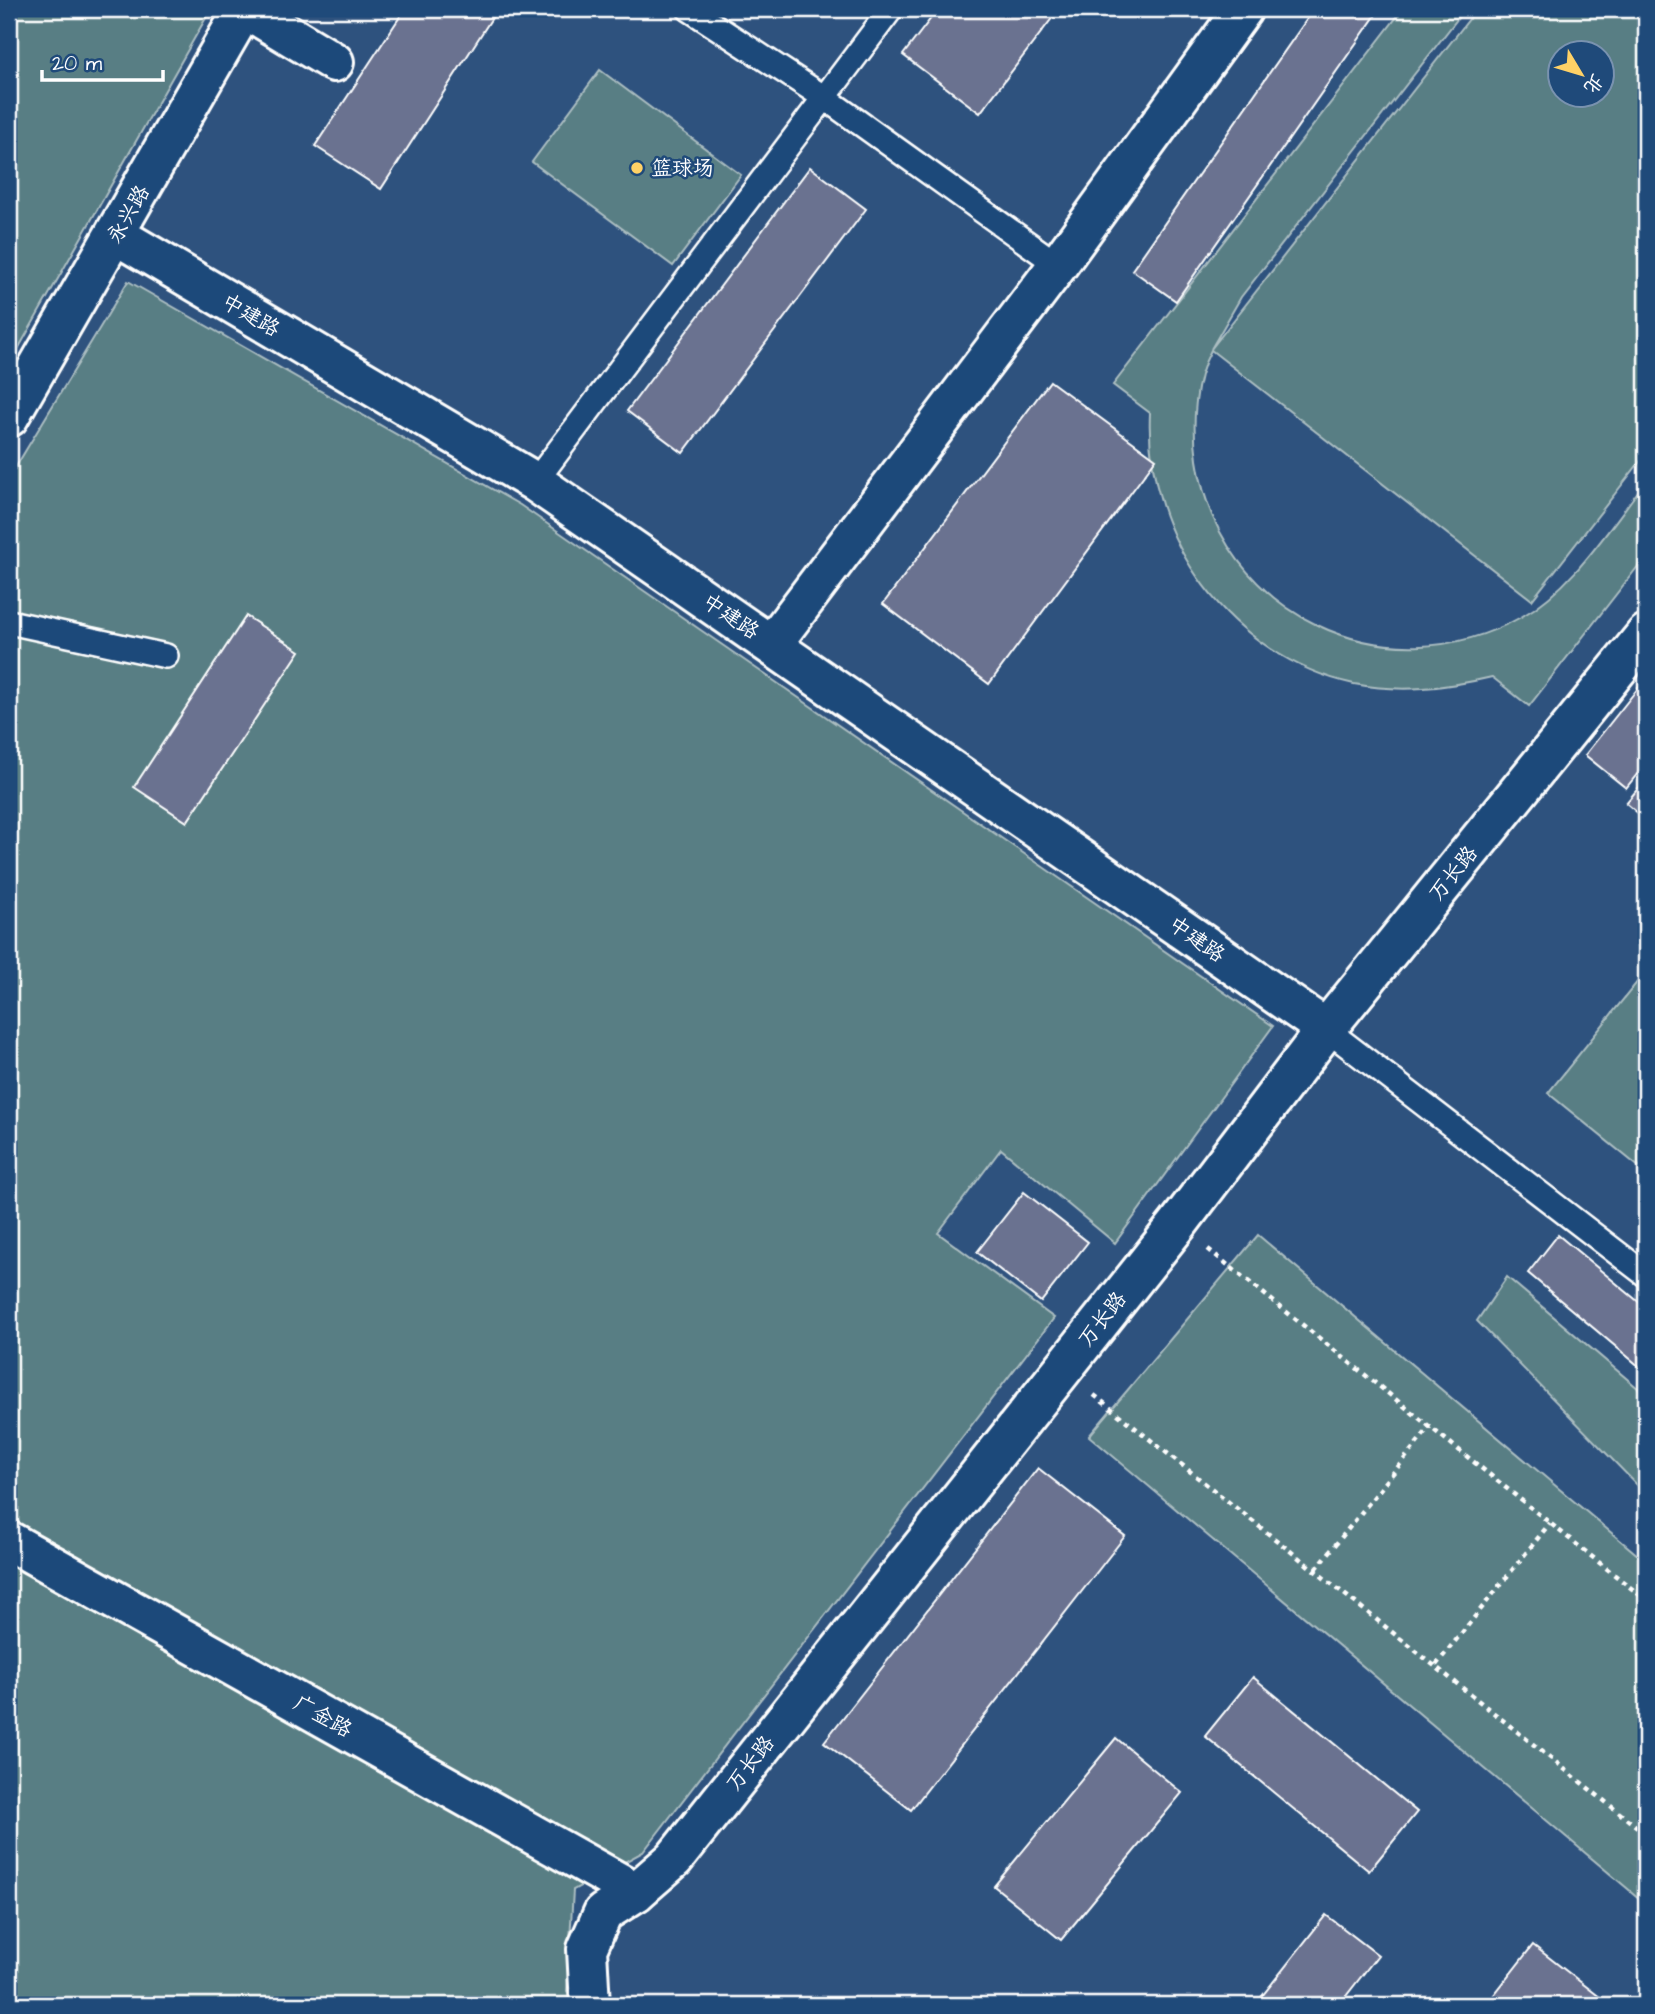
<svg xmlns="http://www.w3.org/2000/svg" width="1655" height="2014" viewBox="0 0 1655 2014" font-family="'Architects Daughter','LXGW WenKai TC',sans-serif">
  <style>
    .green { fill: #587e84; stroke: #acbec2; stroke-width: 2; fill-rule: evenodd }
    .building { fill: #6b7290; stroke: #fff; stroke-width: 2 }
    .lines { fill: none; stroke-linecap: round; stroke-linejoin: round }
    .service-casing { stroke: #fff; stroke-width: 28 }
    .minor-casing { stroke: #fff; stroke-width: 44 }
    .secondary-casing { stroke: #fff; stroke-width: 44 }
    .path { stroke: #fff; stroke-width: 4.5; stroke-dasharray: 5 5; stroke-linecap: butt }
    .service { stroke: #1f4a7a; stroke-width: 23 }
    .minor { stroke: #1f4a7a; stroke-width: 38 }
    .secondary { stroke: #1f4a7a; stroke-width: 38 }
    .poi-dot { fill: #ffd166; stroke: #1f4a7a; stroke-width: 2.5 }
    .labels { text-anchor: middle; stroke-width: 5; stroke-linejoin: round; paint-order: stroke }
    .poi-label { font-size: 21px; fill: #fff; stroke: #1f4a7a; text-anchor: start }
    .street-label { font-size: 21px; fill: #fff; stroke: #1f4a7a }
  </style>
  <rect width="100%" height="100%" fill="#2e527e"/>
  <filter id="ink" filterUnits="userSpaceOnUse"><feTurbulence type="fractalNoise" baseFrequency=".0143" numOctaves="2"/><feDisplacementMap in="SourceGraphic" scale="14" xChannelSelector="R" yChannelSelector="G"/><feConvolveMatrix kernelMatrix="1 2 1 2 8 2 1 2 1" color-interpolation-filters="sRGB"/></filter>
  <g filter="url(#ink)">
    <g class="green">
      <polygon points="9,9 211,9 9,365"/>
      <path d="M 1403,9 L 1465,9 L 1241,297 L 1211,349 L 1477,9 L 1646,9 L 1646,454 L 1532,600 L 1211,350 C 1194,381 1192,425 1197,460 C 1219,614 1386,693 1521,617 C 1574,587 1609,528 1646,481 L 1646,556 L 1529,706 L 1492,677 C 1446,688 1401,693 1354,684 C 1231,657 1144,539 1150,413 L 1113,385 ZM 1560,52 L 1602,52 L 1602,94 L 1560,94 Z"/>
      <polygon points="600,70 741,175 673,266 532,162"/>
      <polygon points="128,281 520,505 1273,1026 1115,1243 1001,1149 938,1233 1054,1318 643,1852 573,1890 567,1991 571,2005 9,2005 9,478"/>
      <polygon points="1646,971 1646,1158 1639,1167 1548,1093"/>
      <polygon points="1258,1235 1646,1562 1646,1904 1089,1436"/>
      <polygon points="1507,1277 1646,1395 1646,1494 1477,1321"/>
    </g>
    <g class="building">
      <polygon points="405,9 497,10 381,189 315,146"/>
      <polygon points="938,9 1059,9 980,113 903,55"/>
      <polygon points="1314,9 1380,9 1176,301 1132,270"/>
      <polygon points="810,167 866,209 683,453 627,411"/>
      <polygon points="1050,381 1156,459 989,684 883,604"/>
      <polygon points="246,616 300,651 187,822 134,787"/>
      <polygon points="1646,678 1646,763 1626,788 1585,755"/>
      <polygon points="1646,779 1646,820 1626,803"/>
      <polygon points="1024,1192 1088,1242 1041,1302 977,1252"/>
      <polygon points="1558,1235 1646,1308 1646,1372 1528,1273"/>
      <polygon points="1038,1468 1125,1536 911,1810 824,1742"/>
      <polygon points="1253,1677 1417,1812 1369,1871 1205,1736"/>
      <polygon points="1116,1738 1182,1793 1061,1940 994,1886"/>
      <polygon points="1326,1915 1378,1955 1339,2005 1255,2005"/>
      <polygon points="1533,1945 1610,2005 1486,2005"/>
    </g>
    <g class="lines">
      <g class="service-casing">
        <g id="service">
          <polyline points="689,9 825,98 1058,265"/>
          <polyline points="535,482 891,9"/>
          <polyline points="9,622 166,656"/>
          <polyline points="1326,1029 1646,1275"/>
        </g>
      </g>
      <g class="minor-casing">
        <g id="minor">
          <polyline points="246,9 334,62"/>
          <polyline points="116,235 535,482 1326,1029"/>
          <polyline points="772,644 1058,265 1243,9"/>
          <polyline points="9,1541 636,1892"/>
          <polyline points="590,2005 587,1949 603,1913 636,1892 674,1859 1178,1224 1326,1029 1646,634"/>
        </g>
      </g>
      <g class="secondary-casing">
        <polyline id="secondary" points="9,417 244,9"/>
      </g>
      <g class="path">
        <polyline points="1208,1249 1646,1600"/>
        <polyline points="1094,1395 1646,1834"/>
        <polyline points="1316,1569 1430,1427"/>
        <polyline points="1436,1665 1550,1523"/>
      </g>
      <use href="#service" class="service"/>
      <use href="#minor" class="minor"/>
      <use href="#secondary" class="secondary"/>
    </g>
  </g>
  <circle class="poi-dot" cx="637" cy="168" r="7"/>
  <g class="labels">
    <g class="poi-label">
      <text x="651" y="175">篮球场</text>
    </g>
    <g class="street-label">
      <text transform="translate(128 214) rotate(-60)" y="7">永兴路</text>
      <text transform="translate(251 315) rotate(30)" y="7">中建路</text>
      <text transform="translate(731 616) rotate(34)" y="7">中建路</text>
      <text transform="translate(1453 873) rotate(-51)" y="7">万长路</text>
      <text transform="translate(1197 939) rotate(35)" y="7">中建路</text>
      <text transform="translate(1102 1319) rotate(-52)" y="7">万长路</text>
      <text transform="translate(323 1716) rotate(29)" y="7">广金路</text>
      <text transform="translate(750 1763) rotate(-52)" y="7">万长路</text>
    </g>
  </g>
  <rect width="1655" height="2014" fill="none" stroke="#1f4a7a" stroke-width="35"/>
  <rect x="18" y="18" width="1620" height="1979" fill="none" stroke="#fff" stroke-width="2.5" filter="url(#ink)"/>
  <g transform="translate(1581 74) rotate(128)"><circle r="33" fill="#1f4a7a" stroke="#7992af" stroke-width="2"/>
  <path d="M0-5L12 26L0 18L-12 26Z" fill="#ffd166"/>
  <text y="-10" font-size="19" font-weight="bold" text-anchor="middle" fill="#ffffff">北</text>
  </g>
  <path d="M42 70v10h121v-10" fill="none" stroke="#ffffff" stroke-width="3.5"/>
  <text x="52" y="70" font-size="21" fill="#ffffff" stroke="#1f4a7a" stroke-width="5" paint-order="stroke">20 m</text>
</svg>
